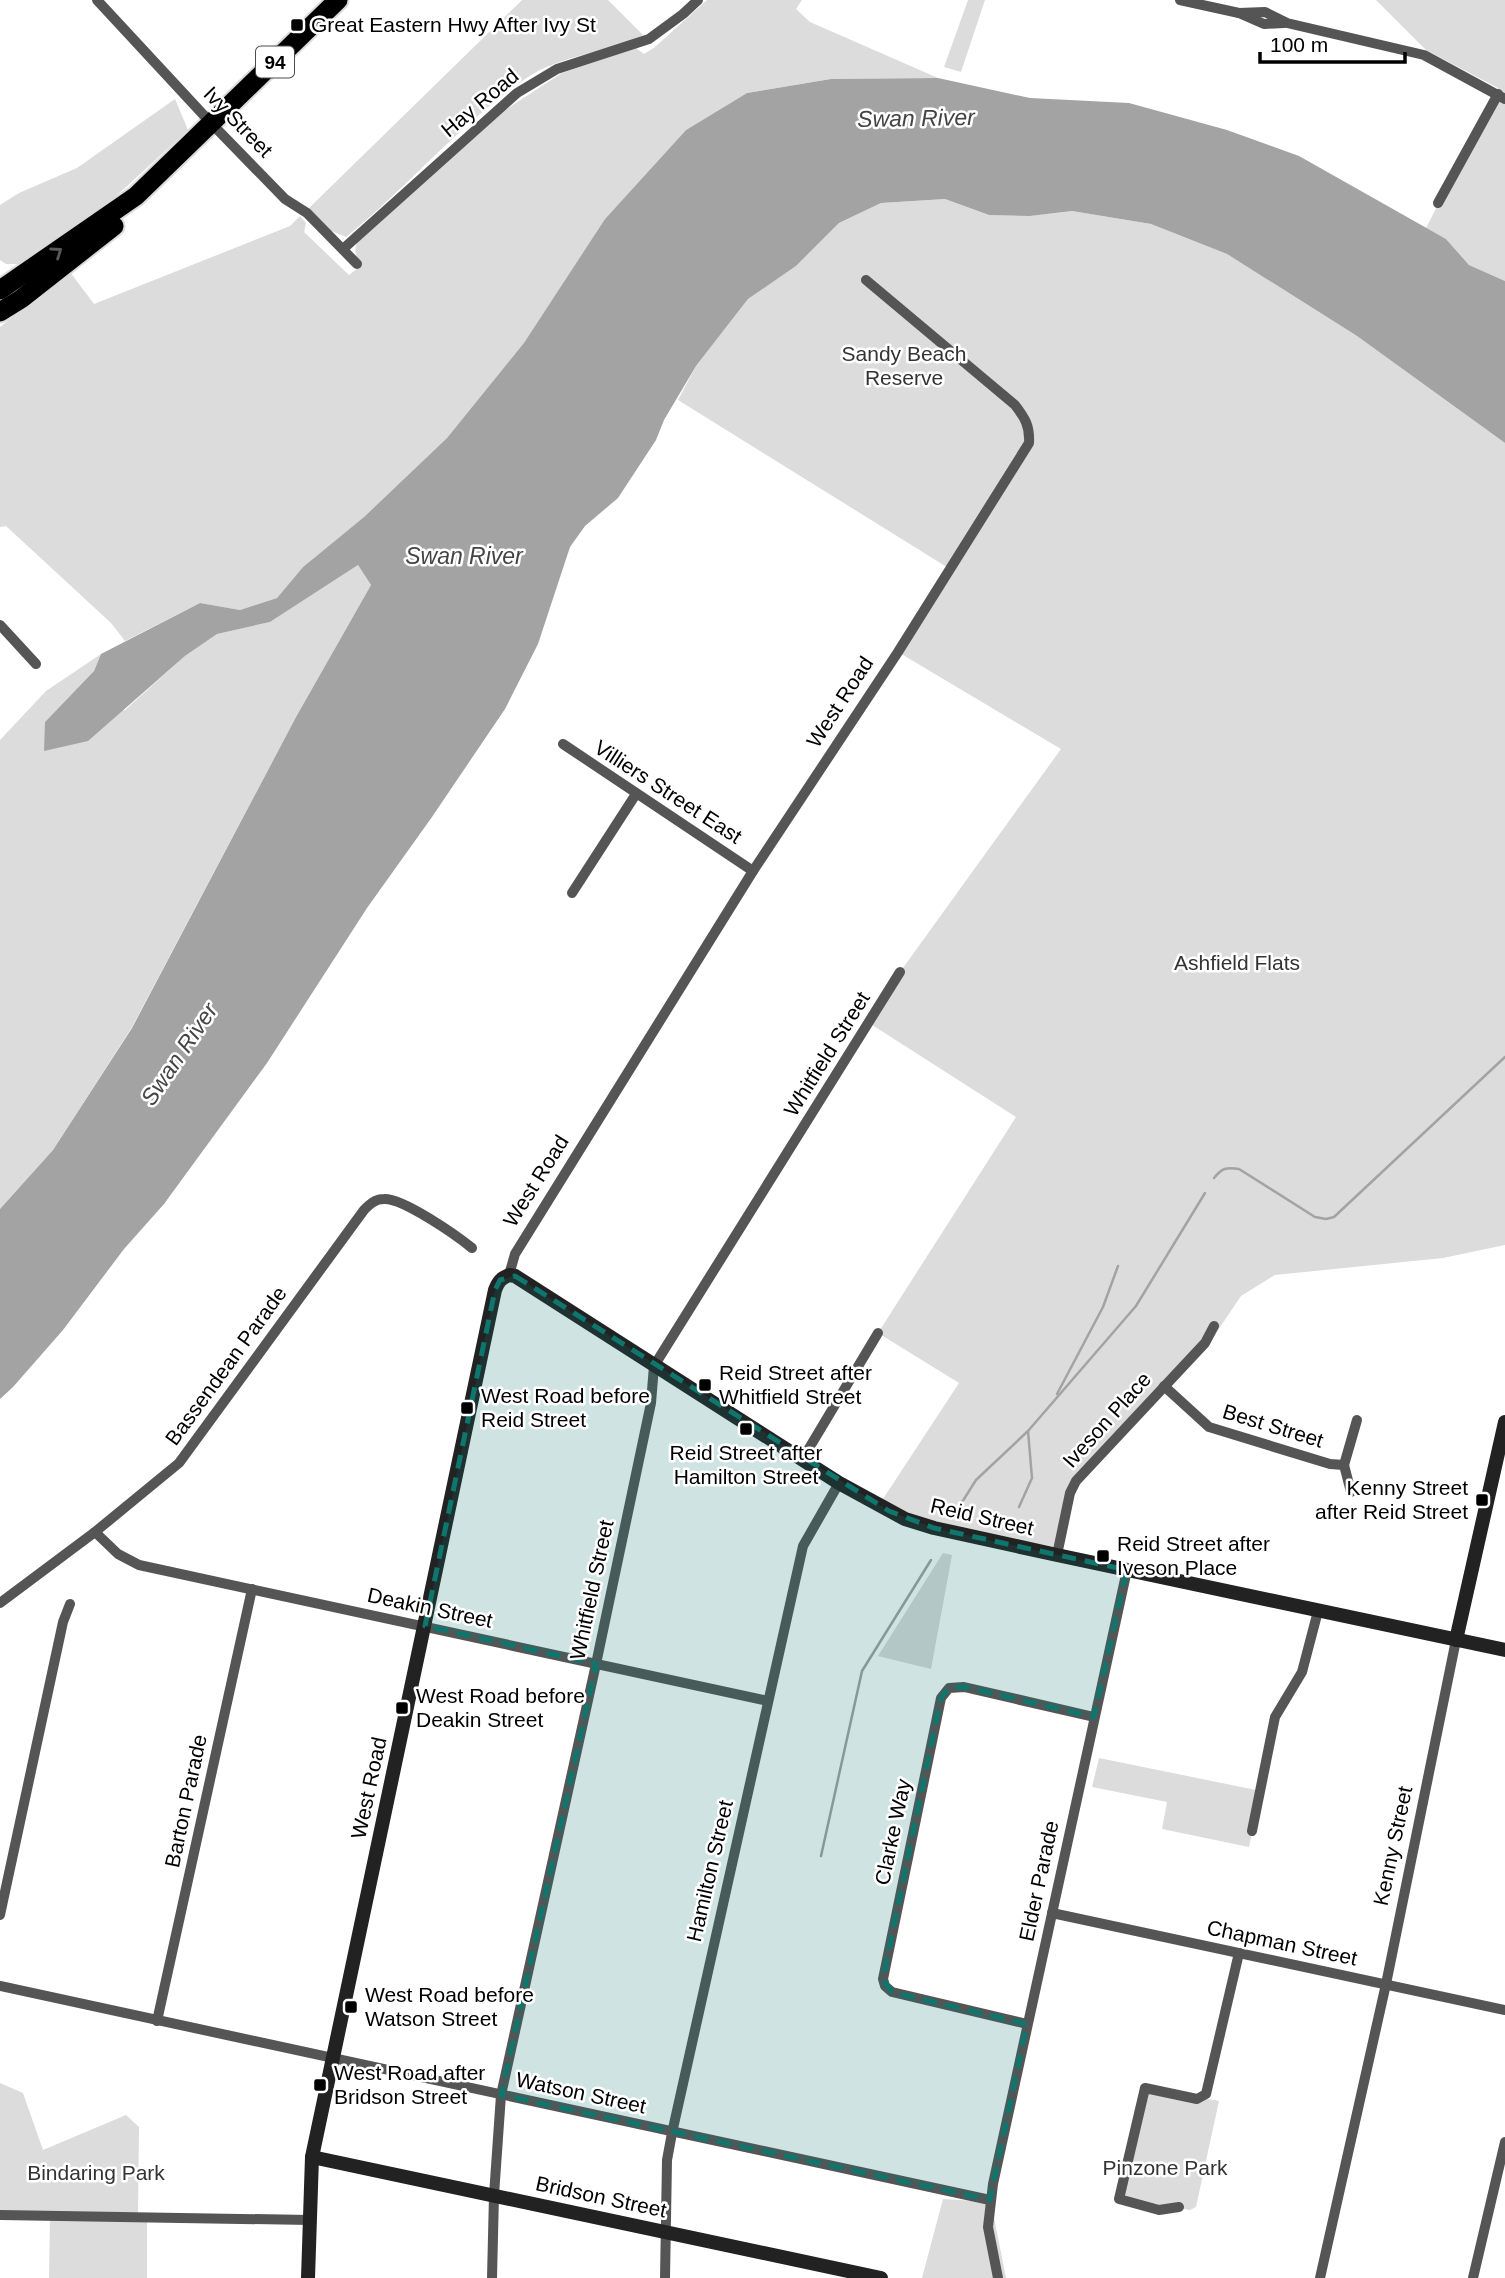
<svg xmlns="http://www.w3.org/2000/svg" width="1505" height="2278" viewBox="0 0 1505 2278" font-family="Arial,sans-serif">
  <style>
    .green { fill: #dcdcdc }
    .water { fill: #a3a3a3 }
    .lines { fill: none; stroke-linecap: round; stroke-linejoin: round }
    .stream { stroke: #a3a3a3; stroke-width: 2.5 }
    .highway-casing { stroke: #dbdbdb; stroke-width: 23 }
    .street { stroke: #555; stroke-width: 10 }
    .secondary { stroke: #222; stroke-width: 14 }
    .highway { stroke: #000; stroke-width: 19 }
    .oneway { stroke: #595959 }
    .marked { fill: #0f766e; fill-opacity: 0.2; stroke: #0f766e; stroke-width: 5; stroke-dasharray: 14 9; stroke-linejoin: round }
    .poi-dot { fill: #000; stroke: #fff; stroke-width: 2.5 }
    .labels { text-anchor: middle; stroke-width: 5; stroke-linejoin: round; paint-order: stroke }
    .shield { fill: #fff; stroke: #4c4c4c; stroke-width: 2 }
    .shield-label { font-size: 19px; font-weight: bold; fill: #000 }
    .poi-label { font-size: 21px; fill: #000; stroke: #fff; text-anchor: start }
    .street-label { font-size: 21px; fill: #000; stroke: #fff }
    .park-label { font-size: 21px; fill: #333; stroke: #fff }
    .water-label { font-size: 23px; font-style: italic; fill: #444; stroke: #fff }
  </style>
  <rect width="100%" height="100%" fill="#fff"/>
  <g class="green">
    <path d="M 522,0 L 608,0 L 643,35 C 606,54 563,54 528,77 C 463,120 407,188 346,237 L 329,230 L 308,209 Z"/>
    <path d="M 707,0 L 802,0 L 796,9 L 810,22 L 938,78 L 831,79 L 747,93 L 686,130 L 605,219 L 524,344 L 447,438 L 364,517 L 303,567 L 277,598 L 240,610 L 200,603 L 125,641 L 111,623 L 6,526 L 0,527 L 0,327 L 70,272 L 94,304 L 290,226 L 300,216 L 306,223 L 304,232 L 349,275 L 362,265 C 354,254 353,249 360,237 L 502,112 L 562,73 L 636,48 L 644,54 L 655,47 Z"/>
    <polygon points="968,0 985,0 961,72 944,67"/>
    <polygon points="1376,0 1505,0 1505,281 1469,265 1446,239 1426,228 1498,88 1426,50"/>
    <polygon points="175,99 188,130 114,198 29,264 6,264 0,260 0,205 19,193 77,168"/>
    <polygon points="945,199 989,215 1030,216 1072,211 1151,224 1227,254 1357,336 1505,443 1505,1245 1443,1258 1275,1275 1241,1296 1208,1345 1082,1475 1072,1494 1061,1555 934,1528 879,1505 959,1383 878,1333 1016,1117 869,1023 900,972 1061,749 898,652 950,569 678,400 696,366 748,299 796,266 839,223 881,203"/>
    <polygon points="358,565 371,585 296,717 132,1027 53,1150 0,1209 0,740 46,691 101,654 94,671 45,722 125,710 185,656 217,634 270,622"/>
    <polygon points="943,1553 952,1555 931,1669 878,1656"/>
    <polygon points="1099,1758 1261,1791 1249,1847 1162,1829 1167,1802 1092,1787"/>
    <polygon points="0,2083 23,2093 43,2150 126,2115 139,2127 138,2217 147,2217 147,2278 49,2278 50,2216 0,2215"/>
    <polygon points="1145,2088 1219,2101 1196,2207 1190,2210 1119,2199"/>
    <polygon points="943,2199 991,2202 1006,2278 922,2278"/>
  </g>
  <polygon class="water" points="938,78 1030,98 1129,103 1227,130 1299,156 1446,239 1469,265 1505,281 1505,443 1357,336 1227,254 1151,224 1072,211 1030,216 989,215 945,199 881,203 839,223 796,266 748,299 696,366 664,420 656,440 618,498 585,526 570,547 538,644 505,709 432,817 367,908 267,1063 164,1204 124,1249 63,1330 13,1387 0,1399 0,1209 53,1150 132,1028 296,717 371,585 358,565 270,622 217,634 185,656 88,741 44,751 45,722 94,671 101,654 200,603 240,610 277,598 303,567 364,517 447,438 524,343 605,219 686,130 747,93 831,79"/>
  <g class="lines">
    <g class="stream">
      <path d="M 1214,1178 C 1222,1168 1226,1167 1239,1169 L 1315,1217 L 1326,1219 L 1334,1217 L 1505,1057"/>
      <polyline points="1057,1394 1103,1307 1118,1266"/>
      <polyline points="959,1507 976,1480 1028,1431 1136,1306 1205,1193"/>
      <polyline points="1019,1507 1032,1478 1028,1431"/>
      <polyline points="821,1856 862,1671 931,1560"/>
    </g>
    <g class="highway-casing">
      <g id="highway">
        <polyline points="0,290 136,196 338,0"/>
        <polyline points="0,312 21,299 114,226"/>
      </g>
    </g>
    <g class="street">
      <polyline points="97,0 211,123 285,199 307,213 357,264"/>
      <polyline points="1180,0 1239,13 1264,24 1284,23"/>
      <polyline points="1239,13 1265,12 1287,23 1424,55 1505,99"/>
      <polyline points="1438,203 1498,94"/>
      <polyline points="343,249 517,93 557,69 649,39 683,14 698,0"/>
      <polyline points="0,625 36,664"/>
      <polyline points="563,744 753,871"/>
      <polyline points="572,893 636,794"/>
      <path d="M 509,1275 L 515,1254 L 753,871 L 898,652 L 1029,443 C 1030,426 1025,418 1015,405 L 866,280"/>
      <polyline points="1164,1386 1209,1427 1330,1464 1344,1465 1351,1492"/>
      <polyline points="802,1460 878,1333"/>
      <polyline points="1344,1465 1357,1420"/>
      <polyline points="95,1532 118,1554 139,1565 768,1701"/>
      <polyline points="1057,1555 1070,1493 1076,1481 1205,1343 1214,1326"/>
      <path d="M 0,1603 L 95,1532 L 179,1463 L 364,1210 C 370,1204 375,1199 384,1199 C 403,1198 456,1235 472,1248"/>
      <polyline points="1252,1831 1275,1717 1302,1672 1318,1611"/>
      <polyline points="1052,1913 1505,2010"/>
      <polyline points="0,1915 63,1622 70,1604"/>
      <polyline points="0,1986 990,2200"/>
      <polyline points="157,2021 252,1589"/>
      <polyline points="1027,2024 892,1992 885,1986 883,1979 941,1698 949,1688 964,1687 1094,1717"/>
      <polyline points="1179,2207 1159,2210 1119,2199 1145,2088 1197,2099 1206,2094 1239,1953"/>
      <polyline points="0,2215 310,2220"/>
      <polyline points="492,2278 494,2195 501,2095 596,1664 651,1403 654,1366 900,972"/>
      <polyline points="665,2278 667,2160 672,2133 803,1546 839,1483"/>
      <polyline points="998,2278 988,2227 993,2184 1127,1570"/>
      <polyline points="1320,2278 1386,1984 1456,1640"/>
      <polyline points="1473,2278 1505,2142"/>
    </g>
    <g class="secondary">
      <polyline points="1456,1640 1505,1422"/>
      <polyline points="312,2157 881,2278"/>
      <path d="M 308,2278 L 312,2157 L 495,1290 C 498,1282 501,1278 509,1275 L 515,1276 L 839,1483 L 905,1519 L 934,1528 L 1057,1555 L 1505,1650"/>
    </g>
    <use href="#highway" class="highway"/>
  </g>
  <defs><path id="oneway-chevron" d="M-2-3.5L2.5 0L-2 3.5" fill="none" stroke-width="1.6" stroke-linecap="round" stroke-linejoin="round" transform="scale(1.75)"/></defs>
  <use class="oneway" href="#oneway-chevron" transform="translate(57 252) rotate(-35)"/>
  <path class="marked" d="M 515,1276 L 889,1511 L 934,1528 L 1127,1570 L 1094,1717 L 964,1687 L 949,1688 L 941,1698 L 883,1979 L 892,1992 L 1027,2024 L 990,2200 L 501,2095 L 596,1664 L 425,1626 L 495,1290 L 500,1280 Z"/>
  <g class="poi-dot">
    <rect x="290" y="18" width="14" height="14" rx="3.5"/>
    <rect x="698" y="1378" width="14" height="14" rx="3.5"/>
    <rect x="460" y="1401" width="14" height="14" rx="3.5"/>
    <rect x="739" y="1422" width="14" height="14" rx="3.5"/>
    <rect x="1475" y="1493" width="14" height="14" rx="3.5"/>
    <rect x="1096" y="1549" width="14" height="14" rx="3.5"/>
    <rect x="395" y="1701" width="14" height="14" rx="3.5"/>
    <rect x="344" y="2000" width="14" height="14" rx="3.5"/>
    <rect x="313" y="2078" width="14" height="14" rx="3.5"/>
  </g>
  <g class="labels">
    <rect class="shield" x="256" y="46.5" width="38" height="31" rx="5"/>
    <g class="shield-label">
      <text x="275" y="69">94</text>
    </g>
    <g class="poi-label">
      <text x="311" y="32">Great Eastern Hwy After Ivy St</text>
      <text x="719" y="1380">Reid Street after<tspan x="719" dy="24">Whitfield Street</tspan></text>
      <text x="481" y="1403">West Road before<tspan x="481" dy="24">Reid Street</tspan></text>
      <text x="746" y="1460" text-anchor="middle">Reid Street after<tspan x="746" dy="24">Hamilton Street</tspan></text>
      <text x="1468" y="1495" text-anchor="end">Kenny Street<tspan x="1468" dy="24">after Reid Street</tspan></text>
      <text x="1117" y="1551">Reid Street after<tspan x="1117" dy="24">Iveson Place</tspan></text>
      <text x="416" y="1703">West Road before<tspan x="416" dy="24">Deakin Street</tspan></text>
      <text x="365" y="2002">West Road before<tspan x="365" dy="24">Watson Street</tspan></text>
      <text x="334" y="2080">West Road after<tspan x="334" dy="24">Bridson Street</tspan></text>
    </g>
    <g class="street-label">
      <text transform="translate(480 103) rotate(-40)" y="7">Hay Road</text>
      <text transform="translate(238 122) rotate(46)" y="7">Ivy Street</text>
      <text transform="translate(840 702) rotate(-57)" y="7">West Road</text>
      <text transform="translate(668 792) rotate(33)" y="7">Villiers Street East</text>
      <text transform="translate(827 1054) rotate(-58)" y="7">Whitfield Street</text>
      <text transform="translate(536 1181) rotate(-58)" y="7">West Road</text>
      <text transform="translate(226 1366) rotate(-54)" y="7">Bassendean Parade</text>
      <text transform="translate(1107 1420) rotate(-48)" y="7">Iveson Place</text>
      <text transform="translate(1273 1426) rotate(17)" y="7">Best Street</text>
      <text transform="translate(982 1517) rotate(13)" y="7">Reid Street</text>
      <text transform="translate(592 1590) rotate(-78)" y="7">Whitfield Street</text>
      <text transform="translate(430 1608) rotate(12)" y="7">Deakin Street</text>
      <text transform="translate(369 1788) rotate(-78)" y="7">West Road</text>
      <text transform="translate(186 1801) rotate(-78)" y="7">Barton Parade</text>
      <text transform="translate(893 1832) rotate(-78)" y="7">Clarke Way</text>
      <text transform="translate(1393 1846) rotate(-78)" y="7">Kenny Street</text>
      <text transform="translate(710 1871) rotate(-77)" y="7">Hamilton Street</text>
      <text transform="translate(1039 1881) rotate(-78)" y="7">Elder Parade</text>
      <text transform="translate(1282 1943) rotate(12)" y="7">Chapman Street</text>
      <text transform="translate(581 2093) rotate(12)" y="7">Watson Street</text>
      <text transform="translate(601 2197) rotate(12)" y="7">Bridson Street</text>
    </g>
    <g class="park-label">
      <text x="904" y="361">Sandy Beach<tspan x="904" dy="24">Reserve</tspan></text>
      <text x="1237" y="970">Ashfield Flats</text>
      <text x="1165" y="2175">Pinzone Park</text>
      <text x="96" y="2180">Bindaring Park</text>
    </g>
    <g class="water-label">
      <text transform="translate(916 118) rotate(-1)" y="8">Swan River</text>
      <text x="464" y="564">Swan River</text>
      <text transform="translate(179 1054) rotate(-56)" y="8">Swan River</text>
    </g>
  </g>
  <path d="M1260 52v10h145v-10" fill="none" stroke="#000000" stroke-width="3.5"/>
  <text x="1270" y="52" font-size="21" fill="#000000" stroke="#ffffff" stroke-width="5" paint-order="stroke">100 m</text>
</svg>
